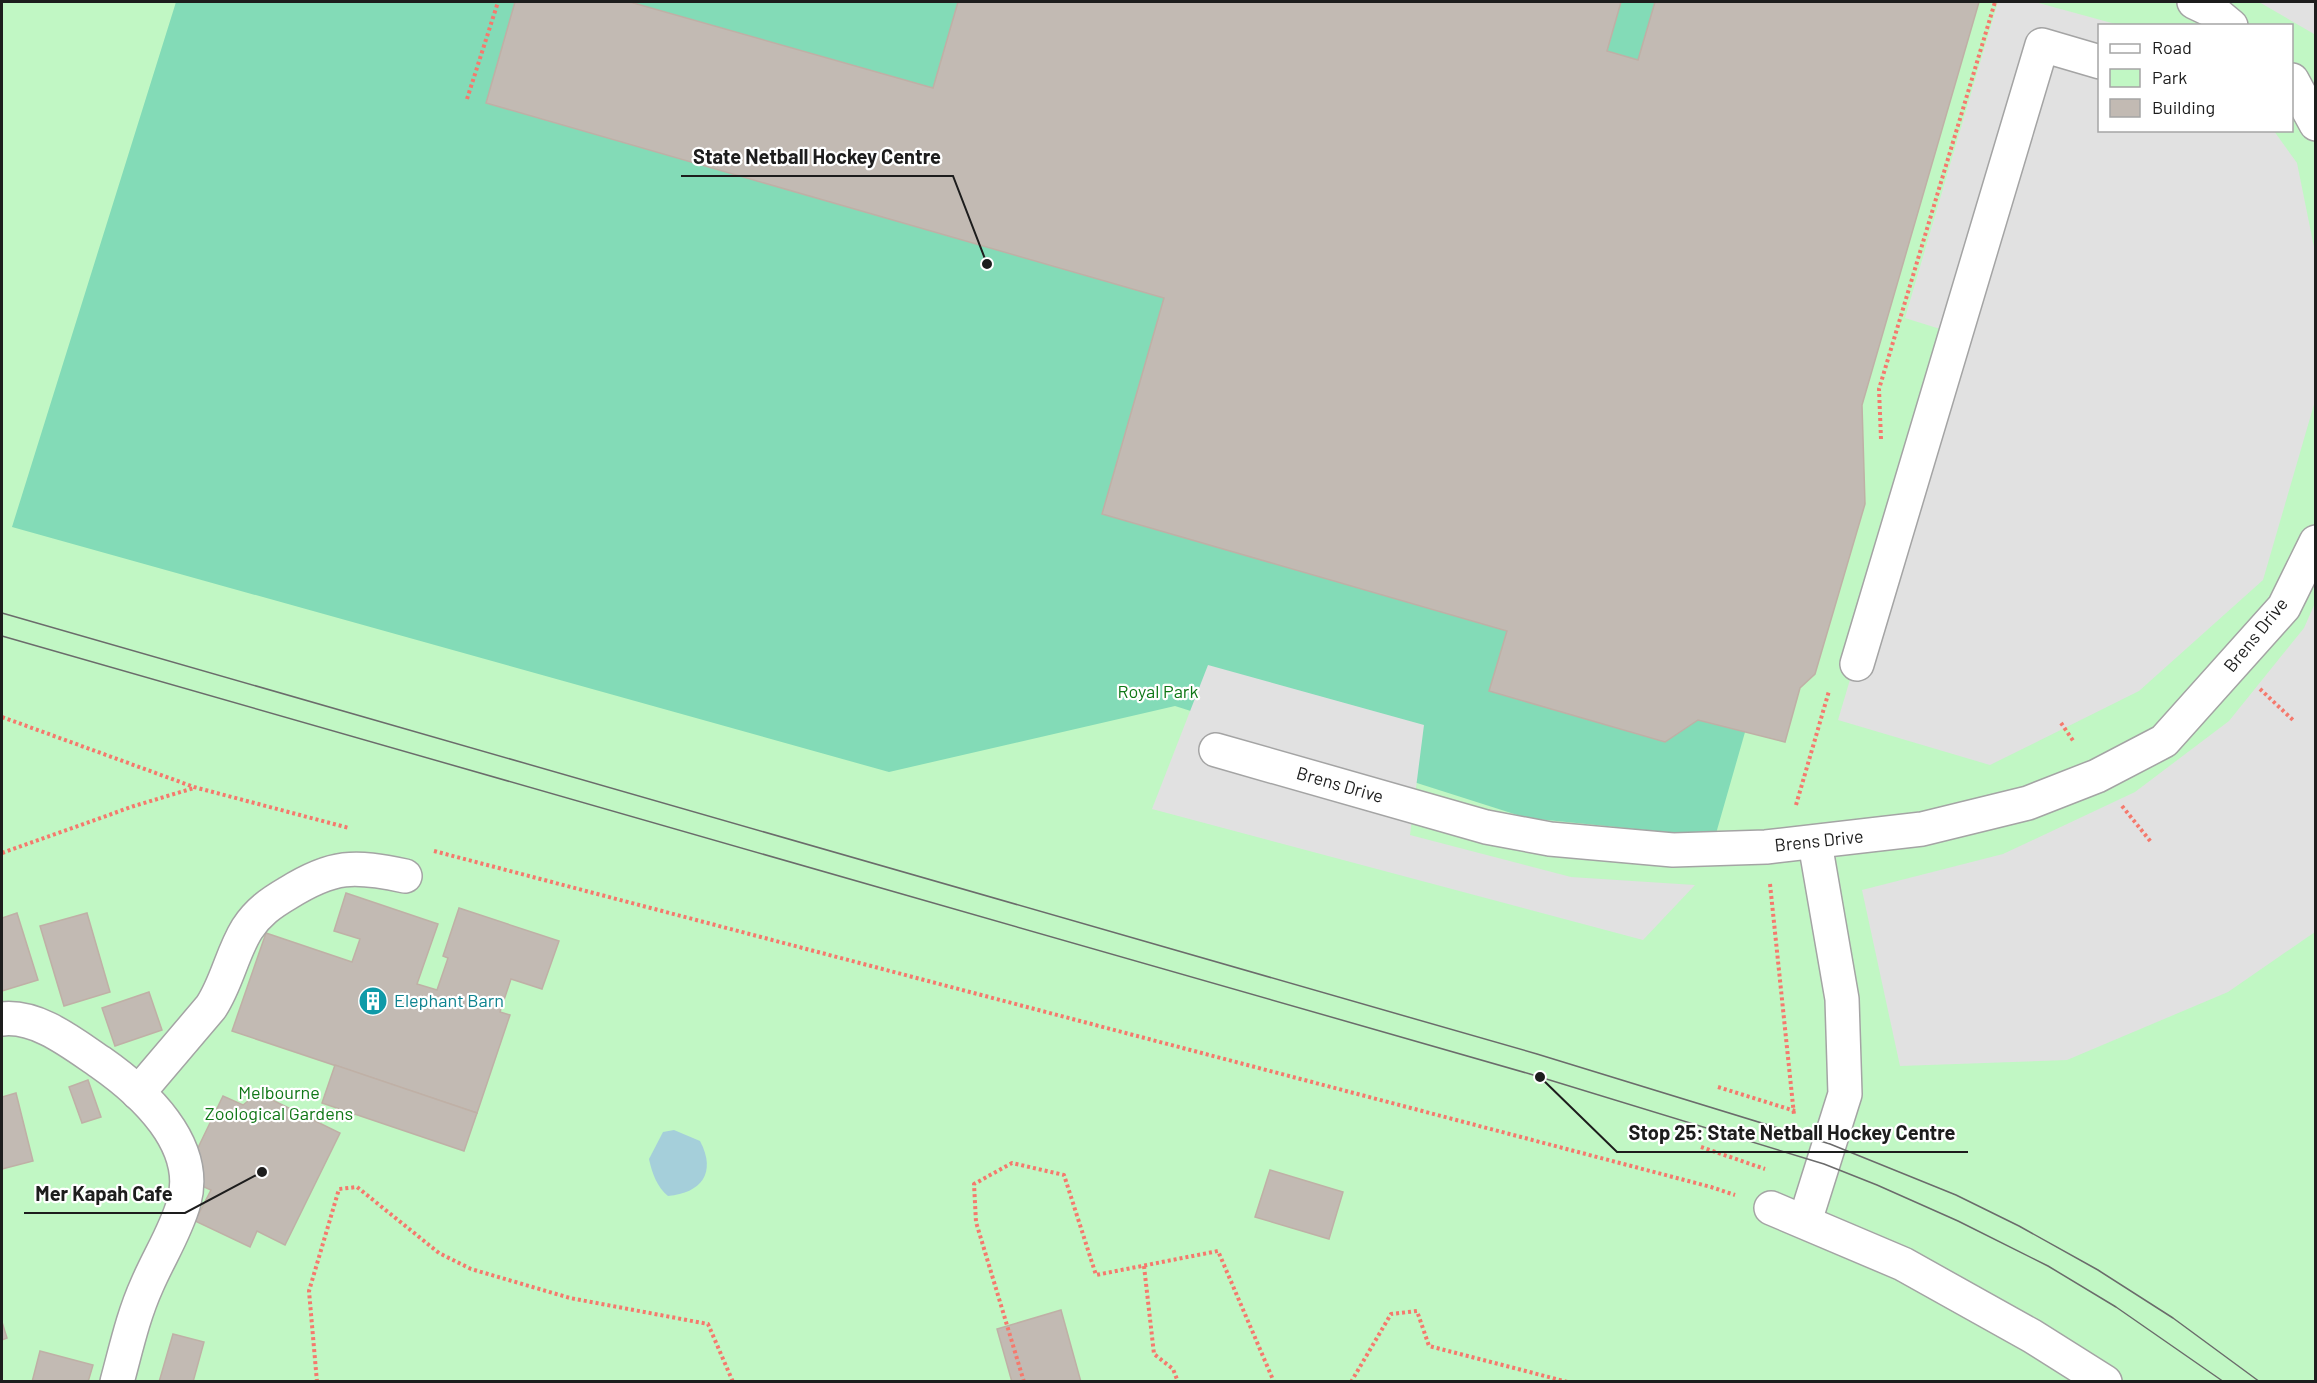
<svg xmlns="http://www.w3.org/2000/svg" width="2317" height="1383" viewBox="0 0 2317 1383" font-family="Barlow,sans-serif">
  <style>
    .park { fill: #c1f7c4; fill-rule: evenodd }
    .pitch { fill: #83dbb7 }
    .parking { fill: #e1e1e1 }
    .water { fill: #a5cfda }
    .building { fill: #c2bab3; stroke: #bfb0a6; stroke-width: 1.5 }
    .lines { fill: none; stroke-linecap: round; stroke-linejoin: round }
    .minor-casing { stroke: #a4a4a4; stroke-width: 36 }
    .path { stroke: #f5796d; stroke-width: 4; stroke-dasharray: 3 3; stroke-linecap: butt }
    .minor { stroke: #fff; stroke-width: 33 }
    .tram { stroke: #6b6b6b; stroke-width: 1.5 }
    .labels { text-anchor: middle; stroke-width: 4.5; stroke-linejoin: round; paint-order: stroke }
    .street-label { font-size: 18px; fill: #1d1d1d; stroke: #fff }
    .park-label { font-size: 18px; fill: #0f7716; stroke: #fff }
    .culture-label { font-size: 18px; fill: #0d838f; stroke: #fff; text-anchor: start }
    .leader { fill: none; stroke: #1d1d1d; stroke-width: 2 }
    .callout-dot { fill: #1d1d1d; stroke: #fff; stroke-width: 2 }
    .callout-label { font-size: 20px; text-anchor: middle; font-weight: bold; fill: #1d1d1d; stroke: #fff; stroke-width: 4.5; stroke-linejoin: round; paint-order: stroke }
  </style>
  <rect width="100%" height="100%" fill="#eeeae3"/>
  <path class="park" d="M 2,2 L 2315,2 L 2315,1381 L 2,1382 ZM 2100,26 L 2292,26 L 2292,130 L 2100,130 Z"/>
  <polygon class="pitch" points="176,2 1954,2 1715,837 1527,818 1175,706 889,772 12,527"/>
  <g class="parking">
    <polygon points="1998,2 2035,2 2119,25 2100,26 2100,130 2274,131 2297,163 2315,252 2315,401 2263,580 2139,691 1990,765 1838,720 1953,333 1905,318"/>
    <polygon points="2259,2 2315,2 2315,37 2314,34"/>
    <polygon points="2315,603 2315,932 2228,992 2067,1060 1900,1066 1862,890 2003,854 2135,792 2229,721 2304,628"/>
    <polygon points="1208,665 1424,725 1410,835 1571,877 1695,885 1643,940 1152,809"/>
  </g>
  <path class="water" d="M 674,1130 L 700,1141 C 717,1173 701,1193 668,1196 C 657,1187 652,1173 649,1159 L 663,1132 Z"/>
  <g class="building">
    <polygon points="515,2 630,2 933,88 958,2 1621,2 1607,51 1638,60 1655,2 1979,2 1862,405 1865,504 1815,674 1800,688 1785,742 1698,720 1665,742 1489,691 1507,631 1102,514 1164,298 486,103"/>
    <polygon points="346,893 438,924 417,984 437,990 448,958 443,956 459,908 559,941 542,989 511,979 500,1012 510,1015 477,1113 232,1031 266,933 352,962 360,939 334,931"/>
    <polygon points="17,913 38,980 2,991 2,918"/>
    <polygon points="87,913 110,992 64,1006 40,926"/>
    <polygon points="149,992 162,1030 115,1046 102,1008"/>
    <polygon points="335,1065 477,1113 464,1151 322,1103"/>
    <polygon points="88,1080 101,1117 82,1123 69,1087"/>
    <polygon points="16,1093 33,1161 2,1169 2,1097"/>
    <polygon points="258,1093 340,1133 285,1245 257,1231 250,1247 195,1221 211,1190 202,1186 203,1168 199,1155 195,1154 223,1096 243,1105"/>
    <polygon points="1270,1170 1343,1192 1329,1239 1255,1217"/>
    <polygon points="1061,1310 1081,1382 1012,1382 997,1329"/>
    <polygon points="2,1322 7,1338 2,1340"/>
    <polygon points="173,1334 204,1342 193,1382 159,1382"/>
    <polygon points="40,1351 93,1365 88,1382 32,1382"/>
  </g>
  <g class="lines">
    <g class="minor-casing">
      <g id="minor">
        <polyline points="2194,2 2213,11 2231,26"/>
        <polyline points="2292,80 2316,124"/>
        <polyline points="1857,664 2042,45 2100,62"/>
        <polyline points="1216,750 1486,827 1550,839 1673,850 1766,847 1922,829 2028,803 2097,776 2164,741 2284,607 2316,542"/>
        <path d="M 2,1019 C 37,1015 72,1043 100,1062 C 143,1092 200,1144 184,1202 C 176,1231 159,1257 147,1285 C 133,1316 126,1349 117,1382"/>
        <path d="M 138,1093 L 211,1007 C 227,983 232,953 247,929 C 258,912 271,903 288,893 C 333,865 354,865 405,876"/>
        <polyline points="1771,1208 1903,1264 2032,1336 2105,1382"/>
        <polyline points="1805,1221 1845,1094 1842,999 1815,843"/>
      </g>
    </g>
    <g class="path">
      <polyline points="467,99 498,2"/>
      <polyline points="1881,439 1879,389 1995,2"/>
      <polyline points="2260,689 2294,721"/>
      <polyline points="2,717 194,787 349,828"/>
      <polyline points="2061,723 2074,742"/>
      <polyline points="1796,805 1829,691"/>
      <polyline points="2122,806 2151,842"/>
      <polyline points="434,851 1711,1187 1735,1195"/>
      <polyline points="2,853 134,806 194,788"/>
      <polyline points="1770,884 1794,1115"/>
      <polyline points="1718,1087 1795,1111"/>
      <polyline points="1701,1147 1765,1169"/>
      <polyline points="1144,1266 1154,1354 1173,1369 1178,1382"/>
      <polyline points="317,1382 309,1291 339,1189 357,1187 439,1253 471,1269 570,1298 708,1324 733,1382"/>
      <polyline points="1024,1382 976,1222 974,1184 1012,1163 1064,1175 1096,1275 1218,1251 1274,1382"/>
      <polyline points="1351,1382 1391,1314 1417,1311 1429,1346 1568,1382"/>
    </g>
    <use href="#minor" class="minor"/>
    <g class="tram">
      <polyline points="2,613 1537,1054 1830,1144 1956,1195 2019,1226 2098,1270 2173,1318 2260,1382"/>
      <polyline points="2,636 1530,1074 1824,1164 1877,1185 1958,1221 2048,1266 2116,1307 2224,1382"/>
    </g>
  </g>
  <defs>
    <g id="building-disc" transform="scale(1.5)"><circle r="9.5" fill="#0f9aa8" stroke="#fff"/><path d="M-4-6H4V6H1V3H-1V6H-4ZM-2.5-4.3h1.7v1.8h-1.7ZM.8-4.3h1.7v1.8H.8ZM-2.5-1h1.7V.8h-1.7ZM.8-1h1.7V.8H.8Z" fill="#fff"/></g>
  </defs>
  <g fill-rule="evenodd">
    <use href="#building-disc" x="373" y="1001"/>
  </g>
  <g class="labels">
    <g class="street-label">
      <text transform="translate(2256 635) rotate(-51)" y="6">Brens Drive</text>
      <text transform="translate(1340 785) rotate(16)" y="6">Brens Drive</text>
      <text transform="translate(1819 841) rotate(-6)" y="6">Brens Drive</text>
    </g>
    <g class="park-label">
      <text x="1158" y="698">Royal Park</text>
      <text x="279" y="1099">Melbourne<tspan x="279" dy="21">Zoological Gardens</tspan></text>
    </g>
    <g class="culture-label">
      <text x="394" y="1007">Elephant Barn</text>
    </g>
  </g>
  <path class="leader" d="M987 264L953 176H681M1540 1077L1617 1152H1968M262 1172L185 1213H24"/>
  <g class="callout-dot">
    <circle cx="987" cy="264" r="6"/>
    <circle cx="1540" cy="1077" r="6"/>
    <circle cx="262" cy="1172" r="6"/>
  </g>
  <g class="callout-label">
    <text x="817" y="164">State Netball Hockey Centre</text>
    <text x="1792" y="1140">Stop 25: State Netball Hockey Centre</text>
    <text x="104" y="1201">Mer Kapah Cafe</text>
  </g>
  <rect width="2317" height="1383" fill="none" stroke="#1d1d1d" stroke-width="6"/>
  <rect x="2098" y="24" width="195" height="108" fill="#ffffff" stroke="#a5a5a5" stroke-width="1.5"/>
  <rect x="2110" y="44" width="30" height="9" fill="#ffffff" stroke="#a5a5a5" stroke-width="1.5"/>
  <text x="2152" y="54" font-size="18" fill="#1d1d1d">Road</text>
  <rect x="2110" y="69" width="30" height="18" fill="#c1f7c4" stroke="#a5a5a5" stroke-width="1.5"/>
  <text x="2152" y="84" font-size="18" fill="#1d1d1d">Park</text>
  <rect x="2110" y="99" width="30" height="18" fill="#c2bab3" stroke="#a5a5a5" stroke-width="1.5"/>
  <text x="2152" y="114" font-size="18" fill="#1d1d1d">Building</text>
</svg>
